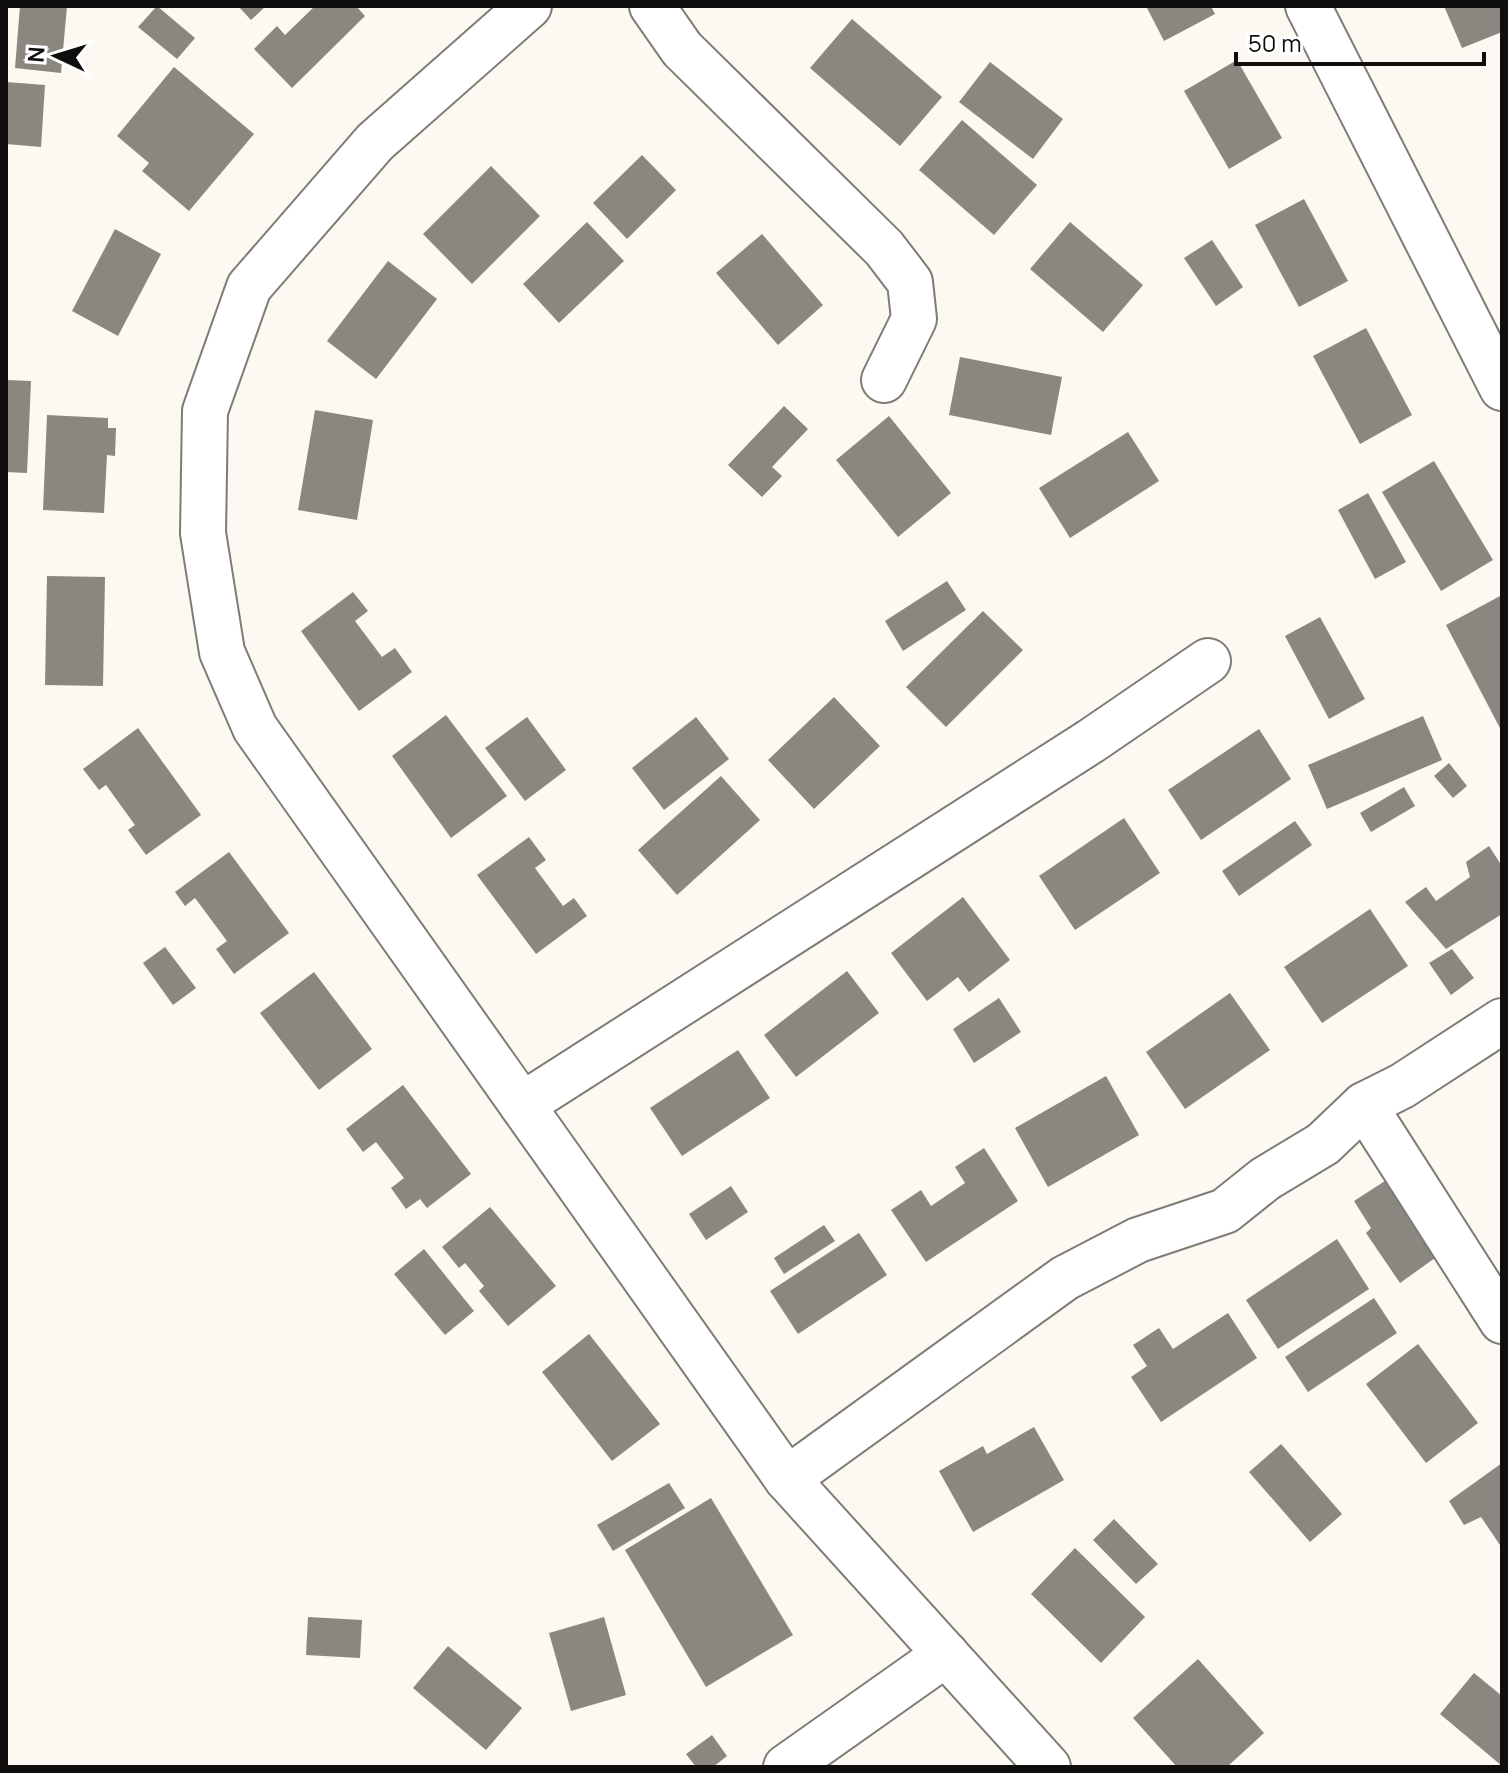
<svg xmlns="http://www.w3.org/2000/svg" width="1508" height="1773" viewBox="0 0 1508 1773" font-family="Manrope,sans-serif">
  <style>
    .building { fill: #8a8680 }
    .lines { fill: none; stroke-linecap: round; stroke-linejoin: round }
    .minor-casing { stroke: #7f7b75; stroke-width: 48 }
    .minor { stroke: #fff; stroke-width: 44 }
  </style>
  <rect width="100%" height="100%" fill="#fcf8f2"/>
  <g class="building">
    <polygon points="20,6 67,6 61,73 15,68"/>
    <polygon points="157,6 195,38 177,59 138,27"/>
    <polygon points="238,6 266,6 251,20"/>
    <polygon points="315,6 356,6 365,16 292,88 254,49 277,26 285,35"/>
    <polygon points="1146,6 1211,6 1215,14 1164,41"/>
    <polygon points="1444,6 1502,6 1502,32 1462,48"/>
    <polygon points="852,19 942,97 900,146 810,68"/>
    <polygon points="1237,60 1282,138 1229,169 1184,91"/>
    <polygon points="990,62 1063,119 1033,159 959,102"/>
    <polygon points="174,67 254,134 189,211 142,171 149,163 117,136"/>
    <polygon points="6,82 45,85 41,147 6,144"/>
    <polygon points="962,120 1037,185 994,235 919,170"/>
    <polygon points="642,155 676,190 627,239 593,203"/>
    <polygon points="491,166 540,216 472,284 423,234"/>
    <polygon points="1304,199 1348,281 1299,307 1255,225"/>
    <polygon points="587,222 624,261 559,323 523,284"/>
    <polygon points="1070,222 1143,285 1103,332 1030,269"/>
    <polygon points="115,229 161,254 118,336 72,311"/>
    <polygon points="762,234 823,305 778,345 716,273"/>
    <polygon points="1212,240 1243,287 1216,306 1184,258"/>
    <polygon points="388,261 437,299 376,379 327,341"/>
    <polygon points="1366,328 1412,415 1360,444 1313,356"/>
    <polygon points="960,357 1062,377 1051,435 949,415"/>
    <polygon points="6,380 31,381 27,473 6,472"/>
    <polygon points="784,406 808,429 772,467 782,476 762,497 728,465"/>
    <polygon points="315,410 373,420 357,520 298,510"/>
    <polygon points="47,415 108,418 108,428 116,428 115,456 107,455 104,513 43,510"/>
    <polygon points="889,416 951,493 898,537 836,460"/>
    <polygon points="1128,432 1159,481 1070,538 1039,488"/>
    <polygon points="1434,461 1493,560 1441,591 1382,492"/>
    <polygon points="1368,493 1406,562 1375,579 1338,510"/>
    <polygon points="47,576 105,577 103,686 45,685"/>
    <polygon points="947,581 966,610 903,651 885,621"/>
    <polygon points="353,592 368,611 355,621 382,657 395,648 412,672 359,711 301,631"/>
    <polygon points="1502,595 1502,732 1446,625"/>
    <polygon points="983,611 1023,650 946,727 906,687"/>
    <polygon points="1320,617 1365,699 1329,719 1285,636"/>
    <polygon points="834,697 880,746 814,809 768,760"/>
    <polygon points="446,715 507,796 451,838 392,756"/>
    <polygon points="1423,716 1442,760 1327,809 1308,765"/>
    <polygon points="527,717 566,770 525,801 485,748"/>
    <polygon points="696,717 729,759 664,810 632,768"/>
    <polygon points="138,728 201,815 146,855 128,830 135,825 106,785 99,790 83,769"/>
    <polygon points="1259,729 1291,779 1201,840 1168,790"/>
    <polygon points="1449,763 1467,786 1453,798 1434,776"/>
    <polygon points="721,776 760,820 677,895 638,850"/>
    <polygon points="1404,787 1415,806 1371,832 1360,813"/>
    <polygon points="1124,818 1160,873 1075,930 1039,876"/>
    <polygon points="1295,821 1312,845 1239,896 1222,871"/>
    <polygon points="529,837 546,860 535,868 563,906 574,898 587,916 536,954 477,875"/>
    <polygon points="1489,846 1502,866 1502,914 1446,949 1405,902 1426,887 1436,901 1470,877 1466,862"/>
    <polygon points="229,852 289,933 234,974 216,949 227,941 195,898 185,906 175,892"/>
    <polygon points="963,897 1010,960 969,992 958,977 927,1001 891,953"/>
    <polygon points="1370,909 1408,966 1322,1023 1284,967"/>
    <polygon points="165,947 196,988 173,1005 143,963"/>
    <polygon points="1452,949 1474,978 1451,995 1429,963"/>
    <polygon points="847,971 879,1013 796,1077 764,1035"/>
    <polygon points="314,972 372,1049 319,1090 260,1013"/>
    <polygon points="1230,993 1270,1050 1185,1109 1146,1052"/>
    <polygon points="999,998 1021,1032 974,1063 953,1029"/>
    <polygon points="738,1050 770,1098 682,1156 650,1108"/>
    <polygon points="1106,1076 1139,1135 1048,1187 1015,1128"/>
    <polygon points="403,1085 471,1174 427,1208 420,1199 406,1209 391,1188 404,1178 376,1142 363,1152 346,1129"/>
    <polygon points="984,1148 1018,1201 926,1262 891,1210 921,1190 931,1206 965,1183 955,1167"/>
    <polygon points="1385,1181 1435,1258 1400,1283 1366,1233 1371,1228 1354,1201"/>
    <polygon points="731,1186 748,1212 706,1240 689,1214"/>
    <polygon points="490,1207 556,1286 508,1326 479,1291 484,1286 465,1263 459,1268 442,1247"/>
    <polygon points="824,1225 835,1241 784,1274 774,1258"/>
    <polygon points="859,1233 887,1275 798,1334 770,1291"/>
    <polygon points="1337,1239 1369,1289 1278,1349 1246,1300"/>
    <polygon points="424,1249 474,1311 445,1335 394,1274"/>
    <polygon points="1374,1298 1397,1333 1308,1392 1285,1357"/>
    <polygon points="1228,1313 1257,1358 1161,1422 1131,1377 1147,1366 1133,1345 1159,1328 1173,1349"/>
    <polygon points="589,1334 660,1424 612,1461 542,1372"/>
    <polygon points="1418,1344 1478,1423 1426,1463 1366,1384"/>
    <polygon points="1034,1427 1064,1480 973,1532 939,1471 983,1446 987,1454"/>
    <polygon points="1281,1444 1342,1514 1310,1542 1249,1472"/>
    <polygon points="1502,1463 1502,1548 1481,1517 1464,1525 1449,1501"/>
    <polygon points="669,1483 685,1508 613,1551 597,1525"/>
    <polygon points="711,1498 793,1635 706,1687 625,1550"/>
    <polygon points="1114,1519 1158,1564 1136,1584 1093,1540"/>
    <polygon points="1075,1548 1145,1617 1101,1663 1031,1594"/>
    <polygon points="308,1617 362,1620 360,1658 306,1655"/>
    <polygon points="604,1617 626,1695 571,1711 549,1633"/>
    <polygon points="448,1646 522,1708 486,1750 413,1688"/>
    <polygon points="1198,1659 1264,1733 1227,1767 1177,1767 1133,1718"/>
    <polygon points="1474,1673 1502,1696 1502,1766 1440,1714"/>
    <polygon points="712,1735 727,1756 713,1767 696,1767 686,1754"/>
  </g>
  <g class="lines">
    <g class="minor-casing">
      <g id="minor">
        <polyline points="529,6 375,142 249,287 205,411 203,533 222,652 255,728 787,1479 1048,1767"/>
        <polyline points="652,6 682,49 884,248 910,282 914,319 884,380"/>
        <polyline points="1308,6 1502,388"/>
        <polyline points="522,1105 1091,741 1208,661"/>
        <polyline points="1364,1105 1502,1321"/>
        <polyline points="787,1479 1065,1278 1138,1240 1225,1211 1265,1179 1323,1144 1364,1105 1402,1086 1502,1021"/>
        <polyline points="786,1767 946,1654"/>
      </g>
    </g>
    <use href="#minor" class="minor"/>
  </g>
  <rect width="1508" height="1773" fill="none" stroke="#0f0e0c" stroke-width="16"/>
  <g transform="translate(56 56) rotate(274)" stroke="#ffffff" stroke-width="6" paint-order="stroke">
  <path d="M0-6L14 30L0 20L-14 30Z" fill="#0f0e0c"/>
  <text y="-12" font-size="22" font-weight="bold" text-anchor="middle" fill="#0f0e0c">N</text>
  </g>
  <path d="M1236 52v12h248v-12" fill="none" stroke="#0f0e0c" stroke-width="4"/>
  <text x="1248" y="52" font-size="24" fill="#0f0e0c" stroke="#ffffff" stroke-width="6" paint-order="stroke">50 m</text>
</svg>
